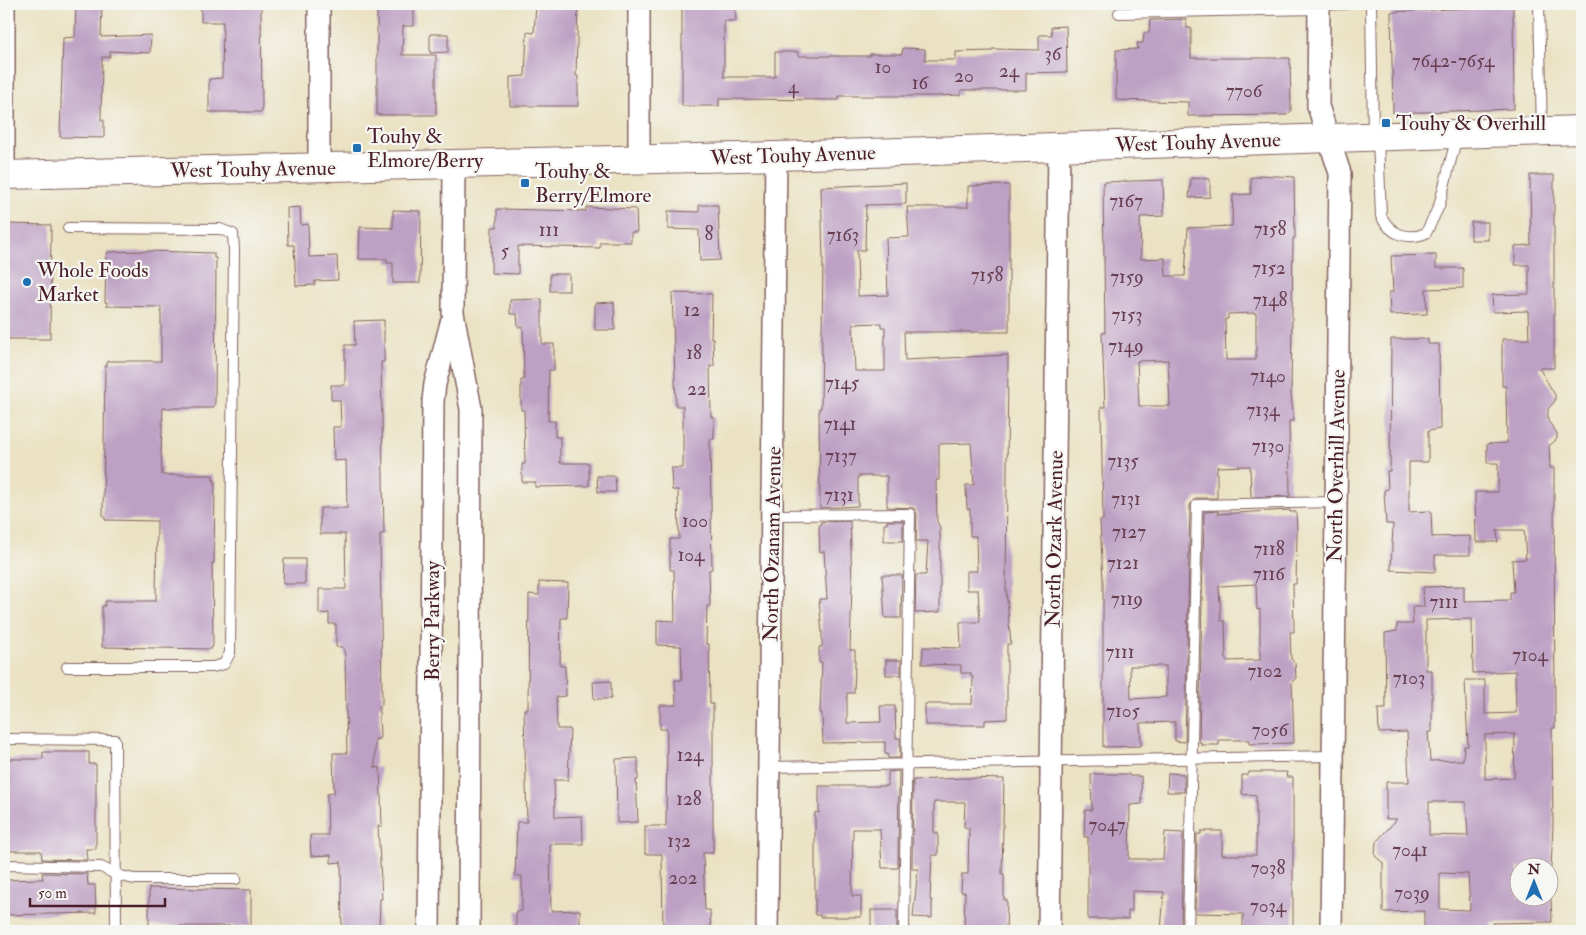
<svg xmlns="http://www.w3.org/2000/svg" width="1586" height="935" viewBox="0 0 1586 935" font-family="'IM FELL Double Pica',serif">
  <style>
    .building { fill: #bda0c4; fill-rule: evenodd }
    .lines { fill: none; stroke-linecap: round; stroke-linejoin: round }
    .lane-casing { stroke: #826360; stroke-width: 12 }
    .street-casing { stroke: #826360; stroke-width: 24 }
    .secondary-casing { stroke: #826360; stroke-width: 30 }
    .lane { stroke: #fff; stroke-width: 10 }
    .street { stroke: #fff; stroke-width: 21 }
    .secondary { stroke: #fff; stroke-width: 28 }
    .poi-dot { fill: #1f6fb2; stroke: #f6f6f2; stroke-width: 2 }
    .labels { text-anchor: middle; stroke-width: 4.5; stroke-linejoin: round; paint-order: stroke }
    .number-label { font-size: 19px; fill: #673f51 }
    .poi-label { font-size: 21px; fill: #4a1f2b; stroke: #f6f6f2; text-anchor: start }
    .street-label { font-size: 21px; fill: #4a1f2b; stroke: #f6f6f2 }
  </style>
  <rect width="100%" height="100%" fill="#f6f6f2"/>
  <filter id="ink" filterUnits="userSpaceOnUse"><feTurbulence type="fractalNoise" baseFrequency=".02" numOctaves="2"/><feDisplacementMap in="SourceGraphic" scale="10" xChannelSelector="R" yChannelSelector="G"/><feConvolveMatrix kernelMatrix="1 2 1 2 8 2 1 2 1" color-interpolation-filters="sRGB"/></filter>
  <filter id="wash" filterUnits="userSpaceOnUse"><feTurbulence type="fractalNoise" baseFrequency=".0096" numOctaves="4" result="noise"/><feDisplacementMap in="SourceGraphic" scale="20" xChannelSelector="R" yChannelSelector="G"/><feGaussianBlur stdDeviation="1.12" result="paint"/><feColorMatrix in="noise" values="0 0 0 0 0 0 0 0 0 0 0 0 0 0 0 0 0 1.4 0 .05"/><feComposite in="paint" operator="in"/></filter>
  <g filter="url(#wash)">
    <rect width="100%" height="100%" fill="#eae2c2"/>
    <g id="blocks">
      <g class="building">
        <polygon points="76,4 102,4 101,37 151,35 150,53 110,51 110,57 102,57 101,120 104,120 104,138 60,137 63,38 75,37"/>
        <polygon points="201,4 261,4 262,112 209,112 209,79 222,78 223,22 201,22"/>
        <polygon points="377,4 414,4 414,26 403,26 402,55 436,55 436,115 377,115"/>
        <polygon points="536,4 578,4 576,76 578,76 578,106 510,106 510,77 525,76 527,32 534,33"/>
        <polygon points="682,4 735,4 736,21 724,21 724,77 775,77 775,52 798,52 798,56 870,56 870,54 902,54 903,48 925,49 925,60 956,60 956,52 992,51 992,49 1039,50 1039,35 1052,35 1051,27 1066,26 1067,72 1026,73 1026,90 961,90 961,95 937,96 839,96 839,100 719,99 719,106 682,106"/>
        <polygon points="1513,6 1514,109 1393,113 1391,12"/>
        <polygon points="1186,19 1187,28 1191,28 1191,58 1290,58 1291,111 1287,115 1188,116 1188,102 1116,100 1116,50 1138,49 1137,43 1143,43 1144,33 1149,33 1150,20"/>
        <polygon points="430,34 448,34 448,52 430,53"/>
        <path d="M 1259,175 L 1294,177 L 1295,238 L 1293,238 L 1291,395 L 1294,421 L 1289,421 L 1290,496 L 1251,497 L 1250,466 L 1217,467 L 1217,498 L 1196,498 L 1190,505 L 1185,742 L 1175,741 L 1175,722 L 1140,723 L 1141,746 L 1103,747 L 1103,582 L 1100,520 L 1103,520 L 1101,407 L 1105,407 L 1102,333 L 1105,333 L 1103,182 L 1163,180 L 1164,216 L 1140,217 L 1141,259 L 1165,258 L 1166,276 L 1185,276 L 1188,228 L 1232,226 L 1233,195 L 1251,194 L 1251,177 L 1259,177 ZM 1256,313 L 1256,360 L 1226,360 L 1225,319 L 1228,319 L 1228,314 ZM 1168,360 L 1170,406 L 1139,406 L 1137,361 ZM 1130,666 L 1166,666 L 1166,697 L 1131,699 Z"/>
        <path d="M 1530,175 L 1554,175 L 1554,368 L 1539,368 L 1555,395 L 1555,401 L 1548,409 L 1548,421 L 1557,433 L 1557,439 L 1549,446 L 1550,468 L 1554,468 L 1554,491 L 1555,728 L 1552,728 L 1553,826 L 1551,868 L 1518,868 L 1518,898 L 1551,898 L 1552,922 L 1492,923 L 1492,928 L 1424,928 L 1424,911 L 1383,912 L 1383,863 L 1375,856 L 1376,842 L 1397,819 L 1386,819 L 1386,782 L 1409,782 L 1407,732 L 1379,733 L 1378,709 L 1386,709 L 1385,633 L 1397,631 L 1397,624 L 1413,624 L 1412,607 L 1424,607 L 1423,587 L 1464,586 L 1464,601 L 1510,600 L 1510,592 L 1514,592 L 1512,560 L 1526,559 L 1524,530 L 1497,530 L 1498,542 L 1476,542 L 1475,492 L 1498,492 L 1498,463 L 1487,463 L 1487,444 L 1507,443 L 1506,386 L 1502,386 L 1502,339 L 1529,339 L 1528,311 L 1493,312 L 1492,295 L 1529,294 L 1529,265 L 1515,265 L 1515,246 L 1531,245 ZM 1472,619 L 1473,673 L 1515,671 L 1516,713 L 1485,714 L 1485,680 L 1465,680 L 1468,746 L 1464,746 L 1463,760 L 1430,761 L 1428,732 L 1432,732 L 1432,670 L 1426,670 L 1426,620 ZM 1515,734 L 1514,778 L 1485,779 L 1485,735 ZM 1429,802 L 1466,802 L 1468,836 L 1429,835 ZM 1440,873 L 1468,874 L 1470,910 L 1440,909 Z"/>
        <polygon points="1191,178 1210,179 1210,197 1189,198"/>
        <path d="M 906,183 L 906,204 L 866,205 L 865,250 L 857,250 L 858,296 L 888,295 L 886,238 L 909,237 L 907,207 L 968,207 L 968,186 L 1009,185 L 1009,332 L 904,332 L 905,360 L 1008,355 L 1006,589 L 1011,644 L 1007,644 L 1007,719 L 985,720 L 985,725 L 925,725 L 925,704 L 972,704 L 973,677 L 971,677 L 971,673 L 961,673 L 961,665 L 922,664 L 923,647 L 961,648 L 960,622 L 980,622 L 978,590 L 967,590 L 967,571 L 977,571 L 976,536 L 970,536 L 970,509 L 967,509 L 966,485 L 974,485 L 971,443 L 939,444 L 939,480 L 936,480 L 937,522 L 940,527 L 940,612 L 915,613 L 916,575 L 926,575 L 928,541 L 916,541 L 917,514 L 914,508 L 887,507 L 887,476 L 858,476 L 858,506 L 820,508 L 819,408 L 821,408 L 823,260 L 821,187 ZM 881,323 L 881,327 L 885,327 L 885,371 L 855,371 L 853,324 Z"/>
        <polygon points="699,205 718,205 720,260 700,261 699,230 668,229 668,211 699,212"/>
        <polygon points="300,207 301,225 308,224 309,257 337,256 338,280 315,281 315,285 296,286 294,245 288,245 287,208"/>
        <polygon points="586,207 636,209 637,232 631,232 631,242 600,242 600,248 518,246 518,274 491,273 492,227 497,227 497,209 586,211"/>
        <polygon points="393,210 421,211 420,283 393,283 393,263 387,263 387,259 359,259 360,227 393,228"/>
        <rect x="1471" y="222" width="17" height="18"/>
        <polygon points="4,224 51,225 50,339 4,339"/>
        <polygon points="149,251 214,253 214,258 216,258 215,403 213,408 163,408 161,450 162,475 213,475 213,480 215,480 214,563 212,563 213,645 211,649 102,647 102,606 105,606 105,601 156,601 157,521 105,520 105,516 103,516 105,366 107,366 107,361 161,361 161,307 107,306 107,302 105,302 106,257 108,252"/>
        <polygon points="1436,255 1436,268 1463,268 1463,288 1426,289 1427,314 1390,315 1389,292 1393,292 1391,256"/>
        <rect x="550" y="274" width="19" height="17"/>
        <polygon points="672,293 712,294 711,338 713,338 714,366 710,366 711,417 714,417 714,439 710,439 712,569 709,570 710,606 707,606 706,644 709,644 710,704 713,704 713,853 703,853 705,910 710,910 711,931 663,931 662,854 645,854 645,826 666,826 667,729 660,729 660,705 676,705 675,680 682,680 681,646 657,645 657,620 675,621 674,570 670,570 670,539 679,539 678,490 672,490 671,468 683,468 683,406 676,406"/>
        <polygon points="542,299 542,344 554,344 554,370 549,370 548,421 555,421 555,437 560,437 560,463 589,463 589,486 535,487 535,482 522,482 522,464 525,464 524,410 521,410 521,380 524,380 523,327 518,327 517,314 510,314 510,300"/>
        <polygon points="614,302 615,330 595,330 595,303"/>
        <polygon points="384,320 384,362 381,362 384,534 380,534 382,705 379,706 380,739 375,739 375,768 380,767 382,826 378,826 382,899 380,899 379,931 342,931 341,862 331,863 331,855 311,856 310,835 328,835 327,794 334,793 333,753 347,753 345,656 343,647 336,647 336,624 329,624 329,613 319,614 319,589 346,589 345,534 320,534 320,508 347,508 346,460 334,461 333,427 341,427 340,400 331,400 331,385 345,385 345,345 355,345 354,321"/>
        <polygon points="1391,339 1428,339 1428,344 1439,344 1440,429 1428,431 1428,462 1409,462 1409,512 1431,511 1432,537 1470,536 1470,555 1435,555 1435,572 1391,570 1393,524 1386,524 1384,490 1388,489 1387,471 1390,471"/>
        <polygon points="597,476 615,476 616,492 598,492"/>
        <path d="M 1290,510 L 1290,512 L 1296,512 L 1297,533 L 1296,584 L 1293,584 L 1294,632 L 1290,632 L 1291,659 L 1295,663 L 1296,678 L 1292,682 L 1294,743 L 1249,744 L 1249,740 L 1219,740 L 1219,745 L 1201,745 L 1201,742 L 1199,742 L 1204,512 L 1218,511 L 1218,514 ZM 1256,584 L 1257,610 L 1260,609 L 1260,660 L 1226,661 L 1225,621 L 1221,621 L 1219,586 Z"/>
        <polygon points="850,521 852,584 850,650 855,650 855,664 854,693 847,693 847,723 881,722 880,706 895,706 896,738 900,738 900,758 888,758 888,754 885,754 885,742 823,743 822,713 820,713 822,662 819,662 819,647 822,647 822,633 819,599 827,599 824,551 820,552 819,528 821,522"/>
        <polygon points="887,521 903,521 903,541 884,541 884,524 887,524"/>
        <polygon points="284,559 305,559 305,584 283,584"/>
        <polygon points="882,575 902,575 901,618 885,618"/>
        <polygon points="539,582 568,583 567,618 561,618 560,666 565,666 566,696 556,697 557,729 570,729 568,780 554,780 555,817 582,816 583,844 550,844 551,911 580,910 580,931 516,931 516,911 522,911 522,876 515,876 517,822 527,822 524,709 528,709 529,594 539,595"/>
        <rect x="886" y="660" width="15" height="15"/>
        <polygon points="611,681 611,699 594,699 593,682"/>
        <polygon points="43,752 89,752 89,764 96,764 96,849 86,849 87,860 42,859 41,851 4,851 4,759 43,759"/>
        <polygon points="638,758 638,780 636,780 638,822 617,823 616,759"/>
        <polygon points="899,771 898,868 882,868 880,829 853,829 852,896 861,896 861,917 820,917 820,915 815,915 815,812 819,813 819,786 888,786 888,772"/>
        <polygon points="1249,772 1287,772 1286,777 1293,777 1293,931 1243,931 1243,914 1195,913 1197,834 1201,834 1201,831 1222,831 1222,855 1256,855 1256,796 1242,794 1242,775 1248,775"/>
        <polygon points="1168,773 1184,774 1184,792 1167,792"/>
        <polygon points="1091,774 1129,774 1129,776 1141,776 1142,804 1130,805 1129,859 1163,859 1165,832 1183,833 1181,931 1161,931 1164,892 1132,891 1132,911 1128,911 1128,919 1088,919 1088,837 1084,837 1085,810 1092,810"/>
        <polygon points="966,778 1004,779 1002,874 1004,874 1004,900 1007,900 1006,931 964,931 965,892 961,892 962,874 968,874 969,828 964,827 965,802 934,802 934,833 938,833 938,855 932,855 930,900 932,900 932,918 913,917 918,869 912,869 913,780"/>
        <polygon points="42,873 87,874 88,885 95,885 96,913 4,915 4,880 43,879"/>
        <polygon points="149,888 251,890 251,926 149,926"/>
        <rect x="871" y="910" width="26" height="20"/>
      </g>
    </g>
  </g>
  <g filter="url(#ink)">
    <use href="#blocks" fill-opacity="0" stroke="#826360" stroke-width="1"/>
    <g class="lines">
      <g class="lane-casing">
        <g id="lane">
          <polyline points="1371,4 1373,136"/>
          <polyline points="1539,4 1542,131"/>
          <polyline points="1319,5 1347,4"/>
          <polyline points="1119,13 1319,9"/>
          <path d="M 1378,138 L 1381,216 C 1390,234 1407,241 1426,233 L 1439,206 L 1457,136"/>
          <polyline points="773,515 910,514 904,931"/>
          <polyline points="67,667 213,667 224,664 230,653 234,250 233,234 220,229 68,228"/>
          <polyline points="4,739 115,740 116,931"/>
          <polyline points="769,767 1333,756"/>
          <polyline points="4,865 101,867 117,875 134,879 236,879"/>
          <polyline points="1188,931 1197,505 1336,502"/>
        </g>
      </g>
      <g class="street-casing">
        <g id="street">
          <polyline points="1319,4 1318,106 1340,173 1331,931"/>
          <polyline points="639,160 639,4"/>
          <polyline points="454,164 453,313 471,409 469,931"/>
          <polyline points="319,167 319,4"/>
          <polyline points="4,175 4,4"/>
          <polyline points="429,931 433,401 435,384 451,323"/>
          <polyline points="767,931 776,156"/>
          <polyline points="1049,931 1059,147"/>
        </g>
      </g>
      <g class="secondary-casing">
        <polyline id="secondary" points="4,175 776,156 1582,130"/>
      </g>
      <use href="#lane" class="lane"/>
      <use href="#street" class="street"/>
      <use href="#secondary" class="secondary"/>
    </g>
  </g>
  <g class="poi-dot">
    <rect x="1381" y="118" width="10" height="10" rx="2.5"/>
    <rect x="352" y="143" width="10" height="10" rx="2.5"/>
    <rect x="520" y="178" width="10" height="10" rx="2.5"/>
    <circle cx="27" cy="282" r="5"/>
  </g>
  <g class="labels">
    <g class="number-label">
      <text x="1053" y="60">36</text>
      <text x="1453" y="67">7642-7654</text>
      <text x="883" y="73">10</text>
      <text x="1009" y="77">24</text>
      <text x="964" y="82">20</text>
      <text x="920" y="89">16</text>
      <text x="793" y="93">4</text>
      <text x="1244" y="97">7706</text>
      <text x="1126" y="207">7167</text>
      <text x="1270" y="235">7158</text>
      <text x="549" y="236">111</text>
      <text x="709" y="240">8</text>
      <text x="843" y="241">7163</text>
      <text x="505" y="257">5</text>
      <text x="1269" y="274">7152</text>
      <text x="987" y="281">7158</text>
      <text x="1127" y="283">7159</text>
      <text x="1270" y="306">7148</text>
      <text x="692" y="316">12</text>
      <text x="1127" y="321">7153</text>
      <text x="1126" y="352">7149</text>
      <text x="694" y="359">18</text>
      <text x="1268" y="382">7140</text>
      <text x="842" y="389">7145</text>
      <text x="697" y="395">22</text>
      <text x="1263" y="416">7134</text>
      <text x="840" y="430">7141</text>
      <text x="1268" y="452">7130</text>
      <text x="841" y="462">7137</text>
      <text x="1123" y="467">7135</text>
      <text x="839" y="501">7131</text>
      <text x="1126" y="505">7131</text>
      <text x="695" y="527">100</text>
      <text x="1129" y="538">7127</text>
      <text x="1269" y="555">7118</text>
      <text x="691" y="561">104</text>
      <text x="1123" y="569">7121</text>
      <text x="1269" y="580">7116</text>
      <text x="1127" y="605">7119</text>
      <text x="1444" y="608">7111</text>
      <text x="1120" y="658">7111</text>
      <text x="1530" y="661">7104</text>
      <text x="1265" y="677">7102</text>
      <text x="1409" y="684">7103</text>
      <text x="1123" y="717">7105</text>
      <text x="1270" y="736">7056</text>
      <text x="690" y="761">124</text>
      <text x="689" y="805">128</text>
      <text x="1107" y="831">7047</text>
      <text x="679" y="847">132</text>
      <text x="1410" y="856">7041</text>
      <text x="1268" y="874">7038</text>
      <text x="683" y="884">202</text>
      <text x="1412" y="899">7039</text>
      <text x="1268" y="912">7034</text>
    </g>
    <g class="poi-label">
      <text x="1396" y="130">Touhy &amp; Overhill</text>
      <text x="367" y="143">Touhy &amp;<tspan x="367" dy="24">Elmore/Berry</tspan></text>
      <text x="535" y="178">Touhy &amp;<tspan x="535" dy="24">Berry/Elmore</tspan></text>
      <text x="37" y="277">Whole Foods<tspan x="37" dy="24">Market</tspan></text>
    </g>
    <g class="street-label">
      <text transform="translate(1198 142) rotate(-2)" y="7">West Touhy Avenue</text>
      <text transform="translate(793 155) rotate(-2)" y="7">West Touhy Avenue</text>
      <text transform="translate(253 169) rotate(-1)" y="7">West Touhy Avenue</text>
      <text transform="translate(1336 466) rotate(-89)" y="7">North Overhill Avenue</text>
      <text transform="translate(1054 539) rotate(-89)" y="7">North Ozark Avenue</text>
      <text transform="translate(772 544) rotate(-89)" y="7">North Ozanam Avenue</text>
      <text transform="translate(432 621) rotate(-90)" y="7">Berry Parkway</text>
    </g>
  </g>
  <rect width="1586" height="935" fill="none" stroke="#f6f6f2" stroke-width="20"/>
  <g transform="translate(1534 882)"><circle r="24" fill="#f6f6f2" stroke="#b1a0a2"/>
  <path d="M0-4L9 19L0 12L-9 19Z" fill="#1f6fb2"/>
  <text y="-8" font-size="14" font-weight="bold" text-anchor="middle" fill="#4a1f2b">N</text>
  </g>
  <path d="M30 898v8h135v-8" fill="none" stroke="#4a1f2b" stroke-width="2.5"/>
  <text x="38" y="898" font-size="15" fill="#4a1f2b" stroke="#f6f6f2" stroke-width="4" paint-order="stroke">50 m</text>
</svg>
